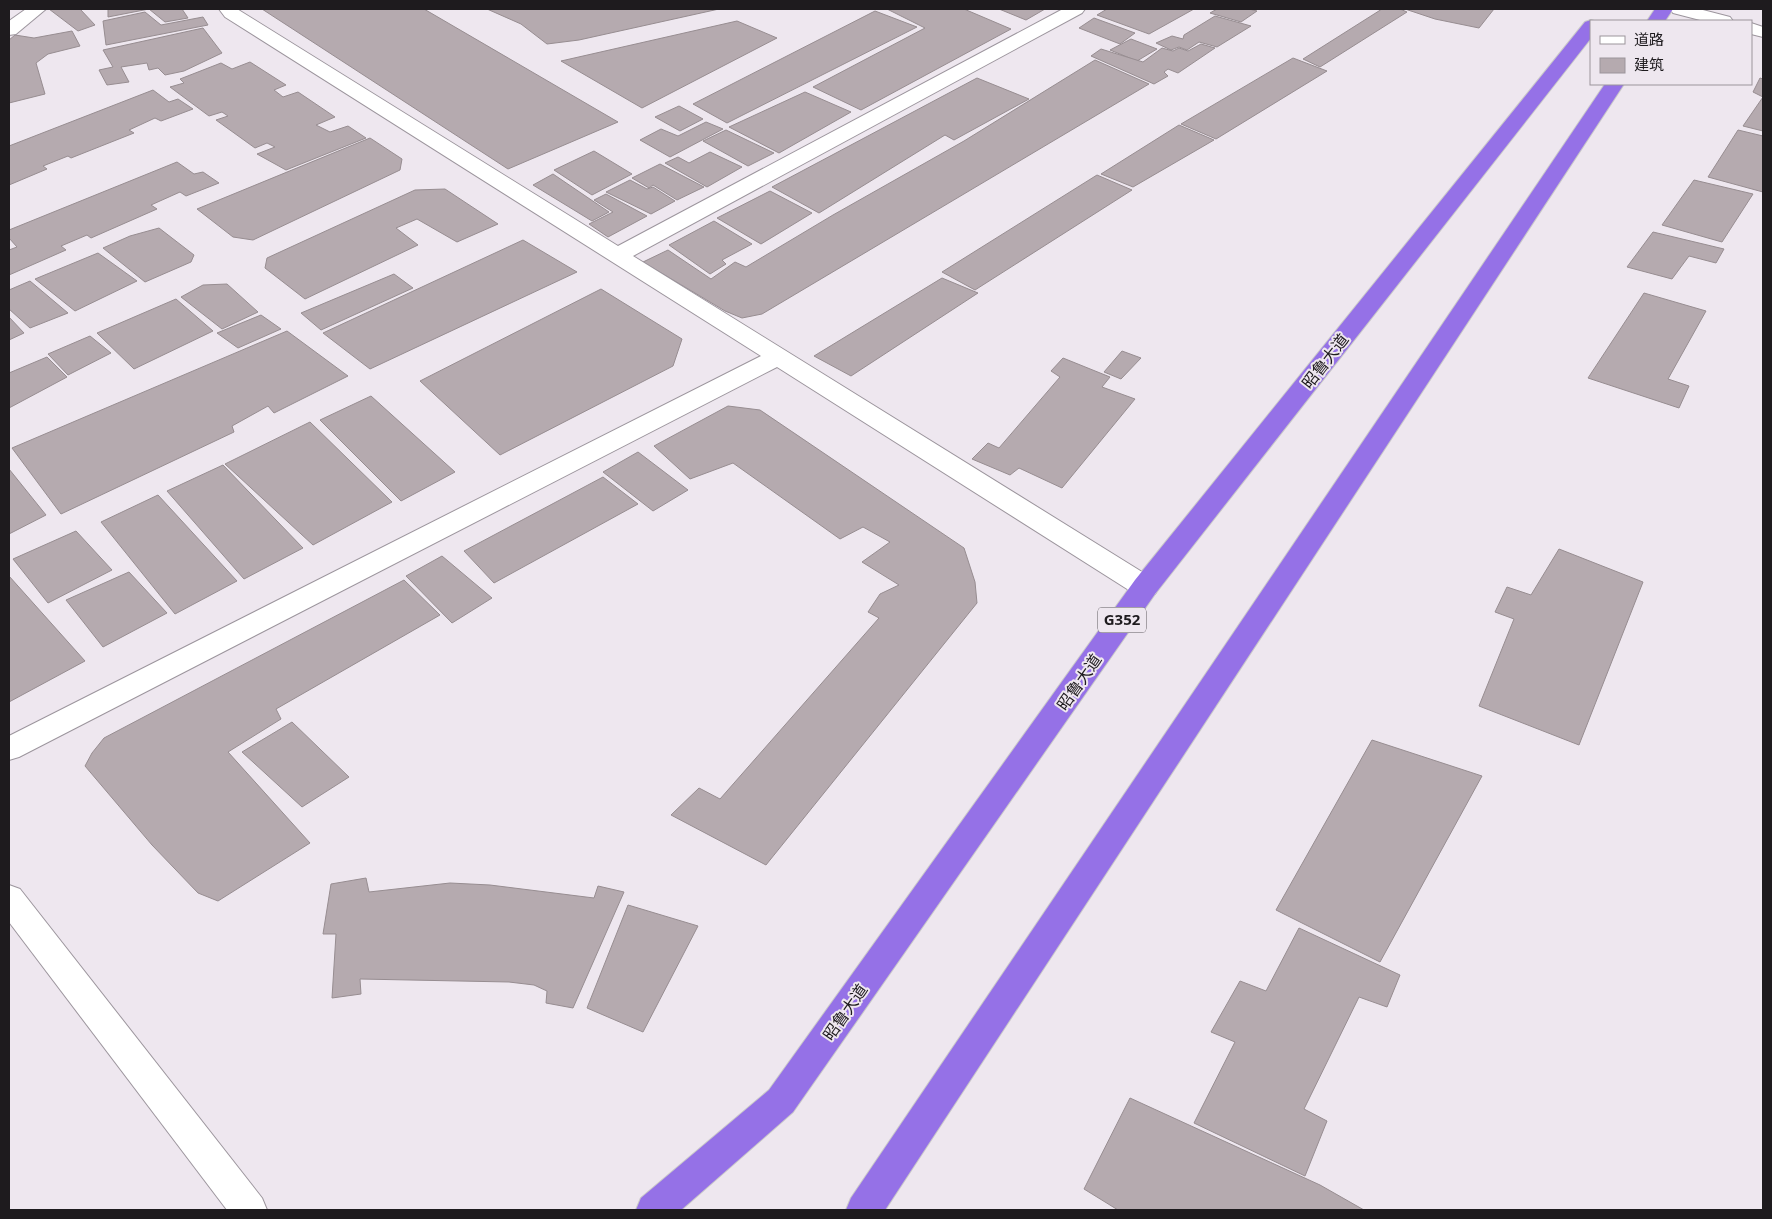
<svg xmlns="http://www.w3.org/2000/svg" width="1772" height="1219" viewBox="0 0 1772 1219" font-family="'Open Sans','Noto Sans SC',sans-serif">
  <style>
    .building { fill: #b5aaaf; stroke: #978d91 }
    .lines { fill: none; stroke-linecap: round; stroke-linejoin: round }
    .minor-casing { stroke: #9c959d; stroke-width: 2 }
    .highway-casing { stroke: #c9c8c9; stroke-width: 2 }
    .minor { fill: #fff; fill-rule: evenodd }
    .highway { fill: #9571e7; fill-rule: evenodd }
    .labels { text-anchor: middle; stroke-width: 4; stroke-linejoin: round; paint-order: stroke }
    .shield { fill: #eee7ef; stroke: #5c585d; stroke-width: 1 }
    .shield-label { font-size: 15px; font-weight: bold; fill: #1e1b1e }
    .street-label { font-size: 16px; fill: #1e1b1e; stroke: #eee7ef }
  </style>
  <rect width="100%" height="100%" fill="#eee7ef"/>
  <g class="building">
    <polygon points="49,9 80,9 95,25 78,31"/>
    <polygon points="108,9 182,9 188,18 165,22 149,9 108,17"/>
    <polygon points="262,9 424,9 618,122 508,169"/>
    <polygon points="487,9 719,9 579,40 547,44 521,24"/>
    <polygon points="887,9 964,9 1011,29 861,110 813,87 925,28"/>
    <polygon points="999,9 1045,9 1026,20"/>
    <polygon points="1107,9 1194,9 1149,34 1097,15"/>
    <polygon points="1217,9 1249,9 1257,11 1241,22 1210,13"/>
    <polygon points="1382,9 1400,9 1407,12 1320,67 1303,59"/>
    <polygon points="1405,9 1494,9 1479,28 1435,19"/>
    <polygon points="875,11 917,27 727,123 693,104"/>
    <polygon points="145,12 161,25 203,17 208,25 106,45 103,21"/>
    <polygon points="1215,16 1251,26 1217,47 1199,42 1187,50 1179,47 1171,50 1156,43 1172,36 1183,39 1184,35"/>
    <polygon points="1094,18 1135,33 1120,44 1079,28"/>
    <polygon points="737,21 777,38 642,108 561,61"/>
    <polygon points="203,28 222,53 184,71 165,75 158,68 149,70 147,63 121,67 129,82 107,85 99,70 113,67 103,50"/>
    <polygon points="72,31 80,46 48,54 36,63 45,94 9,103 9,40 15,35 34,38"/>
    <polygon points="1131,39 1157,49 1137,61 1110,50"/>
    <polygon points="1201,44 1215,48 1178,73 1168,69 1164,72 1168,76 1154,84 1091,56 1101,49 1143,62 1162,48 1173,51 1179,48 1188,51"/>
    <polygon points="1293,58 1327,71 1216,139 1181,124"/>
    <polygon points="1095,60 1149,84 762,314 742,318 725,311 643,262 668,250 711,279 735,262 746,267 833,215 964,141"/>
    <polygon points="250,62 286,85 274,90 283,97 298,92 335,117 316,125 330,132 348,126 366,138 286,170 257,154 275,147 267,143 255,148 216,120 228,116 222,112 209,116 170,87 184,83 180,79 221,63 232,69"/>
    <polygon points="977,78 1029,99 954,140 945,135 819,213 772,187"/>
    <polygon points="1760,78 1763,79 1763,131 1743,126 1763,97 1753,92"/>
    <polygon points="153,90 169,102 178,99 193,109 161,121 155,118 129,130 134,133 71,158 68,156 43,166 47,169 9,185 9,146"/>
    <polygon points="805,92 851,112 779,153 729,127"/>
    <polygon points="679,106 703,119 680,131 655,117"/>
    <polygon points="706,122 723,129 670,157 640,140 661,129 678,136"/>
    <polygon points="1179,125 1214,140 1133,187 1101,174"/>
    <polygon points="726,130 774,153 748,166 703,141"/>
    <polygon points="1738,130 1763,136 1763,192 1708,177"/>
    <polygon points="370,138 402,159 400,170 253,240 233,237 197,209"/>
    <polygon points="594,151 632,174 592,195 554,170"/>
    <polygon points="710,152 742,167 707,187 665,163 678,157 689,163"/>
    <polygon points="177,162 194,174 203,172 219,183 186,196 180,192 151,205 157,209 91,238 87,235 61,246 66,250 9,275 9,250 17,247 9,238 9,230"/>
    <polygon points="660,164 704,187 677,200 653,185 649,188 632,178"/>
    <polygon points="553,174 609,212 592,221 533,185"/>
    <polygon points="1097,175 1132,190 975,290 942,272"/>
    <polygon points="630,180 647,189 653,187 675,201 651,214 606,192"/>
    <polygon points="1694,180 1753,194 1722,242 1662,225"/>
    <polygon points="445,189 498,224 457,242 417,219 396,228 418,245 305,299 265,268 267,258 415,190"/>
    <polygon points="770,191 812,213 761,244 717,218"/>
    <polygon points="606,194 647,216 608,237 589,224 613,212 594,200"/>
    <polygon points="714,221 752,244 722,260 726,264 710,274 669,245"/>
    <polygon points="159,228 194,255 191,262 145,282 103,248 130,236"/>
    <polygon points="1653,232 1724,249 1716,263 1689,256 1672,279 1627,267"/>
    <polygon points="523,240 577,272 370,369 323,333"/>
    <polygon points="98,253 137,281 75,311 35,279"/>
    <polygon points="394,274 413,288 321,330 301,313"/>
    <polygon points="942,278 978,293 851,376 814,356"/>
    <polygon points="30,281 68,313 30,328 9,309 9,290"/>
    <polygon points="227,284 258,312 222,329 181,297 203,285"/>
    <polygon points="601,289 682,339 673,366 500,455 420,381"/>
    <polygon points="1644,293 1706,311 1668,379 1689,386 1679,408 1588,378"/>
    <polygon points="176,299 213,331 134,369 97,333"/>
    <polygon points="261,315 281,329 238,348 217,333"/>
    <polygon points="9,317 24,333 9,340"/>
    <polygon points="287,331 348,376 274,413 268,406 232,426 234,432 61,514 12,448"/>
    <polygon points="90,336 111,353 68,375 48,354"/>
    <polygon points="1122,351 1141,358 1121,379 1104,372"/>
    <polygon points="47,357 67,377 9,408 9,373"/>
    <polygon points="1063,358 1110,377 1102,387 1135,399 1062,488 1019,468 1010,475 972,459 988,443 999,448 1060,377 1051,371"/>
    <polygon points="371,396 455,472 401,501 320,420"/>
    <polygon points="728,406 760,410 964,548 975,582 977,603 766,865 671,815 699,788 720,799 879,618 868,612 880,594 899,585 862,562 890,542 863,527 840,539 733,463 690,479 654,446"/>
    <polygon points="310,422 392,502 313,545 225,464"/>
    <polygon points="638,452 688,490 653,511 603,472"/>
    <polygon points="223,465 303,548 244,579 167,491"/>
    <polygon points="9,469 46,515 9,534"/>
    <polygon points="603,477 638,504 494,583 464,551"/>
    <polygon points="158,495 237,581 175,614 101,522"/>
    <polygon points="76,531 112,570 48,603 13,559"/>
    <polygon points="1559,549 1643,582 1579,745 1479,706 1514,619 1495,612 1507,587 1531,595"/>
    <polygon points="442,556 492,598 452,623 406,576"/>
    <polygon points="129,572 167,613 103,647 66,600"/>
    <polygon points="9,576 85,661 9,702"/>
    <polygon points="404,580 440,615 276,709 281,719 228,752 310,843 218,901 198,893 152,845 85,766 92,753 104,738"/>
    <polygon points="292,722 349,777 302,807 242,752"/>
    <polygon points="1372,740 1482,776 1380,962 1276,910"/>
    <polygon points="366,878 369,892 450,883 490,885 594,898 598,886 624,892 573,1008 546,1003 547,991 534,985 509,982 360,979 361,994 332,998 336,934 323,934 331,884"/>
    <polygon points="628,905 698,926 643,1032 587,1008"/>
    <polygon points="1299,928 1400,975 1387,1007 1359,997 1304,1109 1327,1121 1305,1176 1194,1123 1235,1042 1211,1032 1240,981 1266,991"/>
    <polygon points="1130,1098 1320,1185 1364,1210 1118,1210 1084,1189"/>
  </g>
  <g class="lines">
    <g class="minor-casing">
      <g id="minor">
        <polygon points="26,9 46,9 16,34 9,35 9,21"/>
        <polygon points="219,9 237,9 618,246 1063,9 1085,9 1082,13 633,256 1155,580 1159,587 1155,594 1145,596 1135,594 777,367 19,757 9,760 9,736 761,356 225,17"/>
        <polygon points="1670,9 1699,9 1730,17 1733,21 1704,21 1673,13"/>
        <polygon points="1751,23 1763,27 1763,37 1751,34"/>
        <polygon points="9,885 20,889 262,1198 267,1210 227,1210 9,922"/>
      </g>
    </g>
    <g class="highway-casing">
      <g id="highway">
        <polygon points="1655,9 1673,9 1665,21 1647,21"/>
        <polygon points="1591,20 1594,21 1591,21 1591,38 1155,594 793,1112 681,1210 636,1210 641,1198 769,1090 1135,580 1585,22"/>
        <polygon points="1605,84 1624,84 885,1210 846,1210 851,1198"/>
      </g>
    </g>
    <use href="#minor" class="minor"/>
    <use href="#highway" class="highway"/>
  </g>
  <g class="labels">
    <rect class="shield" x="1098" y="607.5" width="48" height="25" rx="4"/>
    <g class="shield-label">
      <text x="1122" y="625">G352</text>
    </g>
    <g class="street-label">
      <text transform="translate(1325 361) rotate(-52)" y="6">昭鲁大道</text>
      <text transform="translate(1079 682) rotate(-55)" y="6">昭鲁大道</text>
      <text transform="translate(845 1012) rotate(-55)" y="6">昭鲁大道</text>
    </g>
  </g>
  <rect width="1772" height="1219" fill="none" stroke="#1e1b1e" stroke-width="20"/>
  <rect x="1590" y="20" width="162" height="65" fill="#eee7ef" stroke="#9b959b"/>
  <rect x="1600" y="36" width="25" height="8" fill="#ffffff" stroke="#9b959b"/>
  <text x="1634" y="45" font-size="15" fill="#1e1b1e">道路</text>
  <rect x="1600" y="58" width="25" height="15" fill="#b5aaaf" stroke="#9b959b"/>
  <text x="1634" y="70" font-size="15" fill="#1e1b1e">建筑</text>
</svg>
